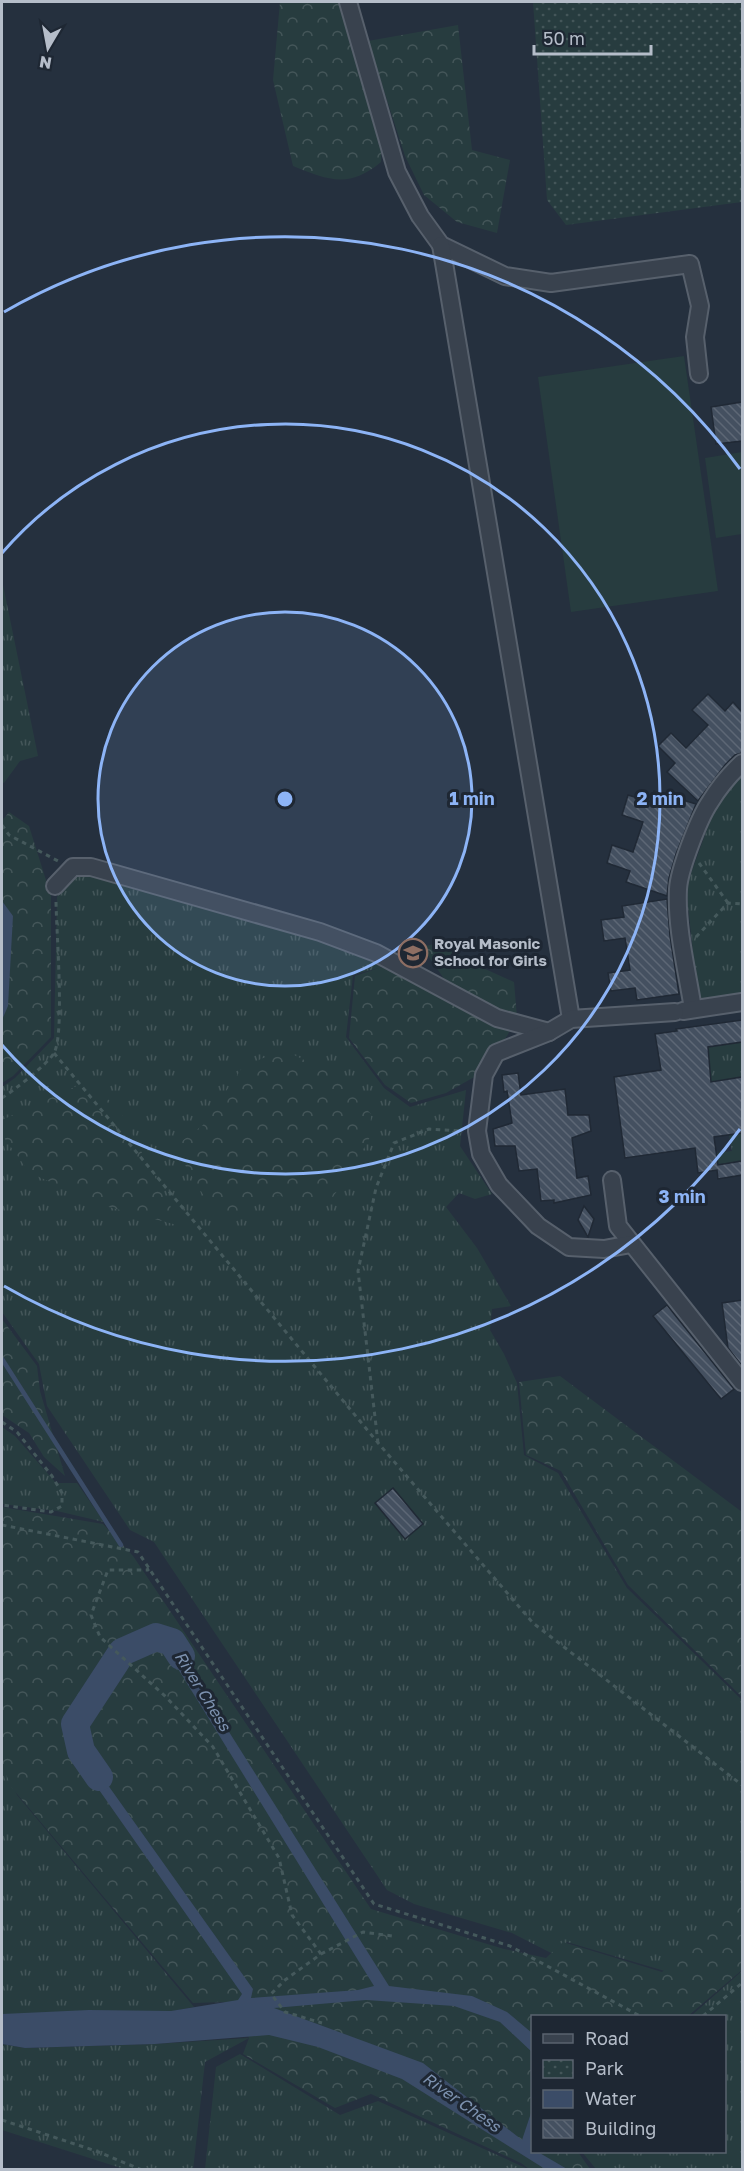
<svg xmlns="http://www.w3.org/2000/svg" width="744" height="2171" viewBox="0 0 744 2171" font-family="'Golos Text',sans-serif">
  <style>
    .grass { fill: url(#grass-tufts) }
    .forest { fill: url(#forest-crowns) }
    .park { fill: url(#park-dots) }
    .pitch { fill: #273c3f }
    .water { fill: #3b4c67; fill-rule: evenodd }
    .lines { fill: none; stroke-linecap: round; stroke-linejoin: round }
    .stream { stroke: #3b4c67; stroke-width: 4.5 }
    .river { stroke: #3b4c67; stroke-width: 28 }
    .building { fill: url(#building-back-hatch); stroke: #202935; stroke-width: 1.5 }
    .minor-casing { stroke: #57606c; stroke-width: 20 }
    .path { stroke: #45595c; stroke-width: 3; stroke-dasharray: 4.5 4.5; stroke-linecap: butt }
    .minor { stroke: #39424e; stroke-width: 16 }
    .ring { fill: none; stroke: #8db4f6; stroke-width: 3 }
    .labels { text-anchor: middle; stroke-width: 6; stroke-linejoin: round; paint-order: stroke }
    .poi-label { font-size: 15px; font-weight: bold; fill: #b5bdc9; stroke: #1e2733; text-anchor: start }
    .water-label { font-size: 16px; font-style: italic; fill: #7d92b0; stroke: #1e2733 }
    .centre { fill: #8db4f6; stroke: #1e2733; stroke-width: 3 }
    .ring-label { font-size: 18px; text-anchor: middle; font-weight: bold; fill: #8db4f6; stroke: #1e2733; stroke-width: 6; stroke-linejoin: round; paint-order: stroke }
  </style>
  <defs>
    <pattern id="grass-tufts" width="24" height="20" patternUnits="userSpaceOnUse" patternTransform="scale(1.5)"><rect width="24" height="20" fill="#273c3f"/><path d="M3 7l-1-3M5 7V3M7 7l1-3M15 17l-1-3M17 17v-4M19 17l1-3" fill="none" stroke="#445659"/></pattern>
    <pattern id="forest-crowns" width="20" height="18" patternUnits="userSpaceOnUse" patternTransform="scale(1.5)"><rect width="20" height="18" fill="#273c3f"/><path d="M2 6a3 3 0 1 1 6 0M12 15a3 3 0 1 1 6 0" fill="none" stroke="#445659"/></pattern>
    <pattern id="park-dots" width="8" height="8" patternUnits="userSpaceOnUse" patternTransform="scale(1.5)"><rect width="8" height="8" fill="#273c3f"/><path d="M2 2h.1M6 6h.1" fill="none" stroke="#445659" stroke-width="1.8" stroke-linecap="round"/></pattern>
    <pattern id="building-back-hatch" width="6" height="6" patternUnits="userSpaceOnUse" patternTransform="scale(1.5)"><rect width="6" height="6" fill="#445060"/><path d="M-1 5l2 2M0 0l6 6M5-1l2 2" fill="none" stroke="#5d6775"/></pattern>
  </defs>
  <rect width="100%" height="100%" fill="#25303e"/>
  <g class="grass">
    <polygon points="2,580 38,756 20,761 4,783 2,782"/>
    <polygon points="742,774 742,993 698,999 686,887 717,802"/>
    <polygon points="86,873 331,940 390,965 353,975 346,1037 384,1088 410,1107 466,1090 460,1146 492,1194 475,1199 459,1193 446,1207 477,1248 511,1306 492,1309 490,1330 504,1354 517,1383 524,1455 558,1473 627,1588 742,1700 742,1909 668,1972 567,1942 555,1955 512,1933 414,1904 387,1890 154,1542 130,1530 47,1406 39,1364 2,1312 2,1087 15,1078 54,1038 57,897 70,879"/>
    <polygon points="742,1042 742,1077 692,1085 700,1048"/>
    <polygon points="742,1133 742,1161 718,1164 717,1153 732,1151 729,1135"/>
    <polygon points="2,1427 15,1436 56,1483 77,1483 104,1522 57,1511 2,1504"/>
    <polygon points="2,1763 17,1795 194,2007 173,2011 2,2015"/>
    <polygon points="742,1971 742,2169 596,2169 582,2152 724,2152 724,2016 691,2016"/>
    <polygon points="249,2038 205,2062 193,2170 124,2169 2,2130 2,2044 25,2048 155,2044"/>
    <polygon points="240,2054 340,2115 378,2101 528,2169 205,2169 216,2067"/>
  </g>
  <g class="forest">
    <path d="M 280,2 L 340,2 L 382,135 L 381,162 C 349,189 328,180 293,166 L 273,80 Z"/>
    <polygon points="458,25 472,150 510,160 497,233 457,222 424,195 405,156 368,41"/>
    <polygon points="9,812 29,826 51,896 51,1037 13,1076 2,1083 2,821"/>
    <polygon points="438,943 483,968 514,982 517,1017 507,1036 476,1076 446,1093 411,1103 385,1085 349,1038 355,976 379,968 404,968 467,1007 470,994 447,983 422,947"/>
    <polygon points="294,1055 331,1073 371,1114 370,1137 354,1166 333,1197 297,1204 279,1195 253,1207 229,1226 204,1196 174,1147 203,1125 242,1068 263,1058"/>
    <polygon points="81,1084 116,1104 181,1226 105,1206 30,1173 2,1135 2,1120"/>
    <polygon points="2,1319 37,1366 40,1391 65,1476 44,1457 29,1433 2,1415"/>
    <polygon points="560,1376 742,1512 742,1697 628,1585 561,1471 526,1455 519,1382"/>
    <polygon points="2,1507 103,1524 133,1556 371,1909 504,1949 546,1958 563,1942 662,1972 742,1903 742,1970 688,2016 532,2016 532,2152 578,2152 590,2169 529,2169 521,2163 371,2094 335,2108 243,2054 249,2038 224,2002 193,2003 12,1788 2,1765"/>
  </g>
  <polygon class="park" points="533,2 742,2 742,202 566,225 547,200"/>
  <g class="pitch">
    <polygon points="684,356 718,591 571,612 538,377"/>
    <polygon points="742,452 742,534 716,538 705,458"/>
  </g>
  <g class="water">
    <polygon points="2,901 13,916 8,1006 2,1020"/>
    <path d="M 163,1627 L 389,1986 L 472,1996 L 507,2012 L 532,2033 L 532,2052 L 500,2022 L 454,2006 L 366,2000 L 274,2008 L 423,2063 L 522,2140 L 532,2110 L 532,2152 L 538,2152 L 567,2169 L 545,2169 L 402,2079 L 318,2047 L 269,2035 L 155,2044 L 25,2048 L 2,2044 L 2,2014 L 89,2010 L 171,2011 L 238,2000 L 242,1994 L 69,1747 L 63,1720 L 113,1644 L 148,1628 ZM 149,1638 L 162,1643 L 374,1986 L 358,1990 L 251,1998 L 253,1989 L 78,1743 L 73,1721 L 119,1651 Z"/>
  </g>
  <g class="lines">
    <polyline class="stream" points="2,1359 121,1545"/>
    <polyline class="river" points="99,1777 81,1751 75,1724 122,1652 156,1637 172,1642 181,1656"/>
  </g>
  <g class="building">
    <polygon points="742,402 742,441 716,444 711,407"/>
    <polygon points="708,694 725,711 733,702 742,712 742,753 735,755 725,765 698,801 667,772 675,763 658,746 671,733 686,748 708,725 692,710"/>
    <polygon points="654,791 696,804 676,854 669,878 667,896 626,882 630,871 607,863 612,845 633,852 643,822 622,815 628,795 651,802"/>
    <polygon points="667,899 670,936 679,994 637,1000 635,988 611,991 608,973 630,970 625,938 604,941 601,920 624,917 622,906"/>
    <polygon points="742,1020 742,1042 708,1047 711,1082 742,1077 742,1133 714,1137 718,1165 742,1161 742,1175 718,1179 717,1170 698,1173 695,1148 625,1158 614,1077 661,1070 655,1034 677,1031 676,1029"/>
    <polygon points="518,1073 521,1095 565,1089 568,1115 589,1115 591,1131 572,1138 577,1178 588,1176 591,1195 554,1203 554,1200 541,1201 537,1169 519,1171 515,1146 495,1146 493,1129 512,1123 507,1091 504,1092 502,1075"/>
    <polygon points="584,1206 594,1219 588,1237 578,1220"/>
    <polygon points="742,1300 742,1366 728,1348 722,1303"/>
    <polygon points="667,1305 734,1389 721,1399 653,1316"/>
    <polygon points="393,1488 423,1524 405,1539 375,1503"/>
  </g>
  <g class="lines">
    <g class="minor-casing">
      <g id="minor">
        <polyline points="348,2 397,172 420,216 441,245 505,276 551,283 690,264 700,306 695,337 699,374"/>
        <polyline points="441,245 571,1019"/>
        <polyline points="55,886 73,867 91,867 320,932 376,953 497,1018 549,1032"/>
        <path d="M 693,1009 C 687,970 676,929 678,889 C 679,870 699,818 710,802 C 718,789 730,774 742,763"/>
        <polyline points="683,1011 742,1002"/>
        <polyline points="612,1180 618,1226 742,1382"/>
        <polyline points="631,1244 604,1249 569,1247 538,1226 499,1185 481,1154 477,1131 484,1075 496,1053 549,1032 571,1019 675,1012"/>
      </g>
    </g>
    <g class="path">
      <polyline points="2,825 9,835 58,861"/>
      <polyline points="699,863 728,903"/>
      <polyline points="696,937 728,903 742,904"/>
      <polyline points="54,1053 379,1444 533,1623 742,1785"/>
      <path d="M 2,1098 C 13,1091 48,1064 54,1053 C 65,1034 56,928 56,900"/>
      <polyline points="2,1422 17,1432 52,1476 62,1493 62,1506 51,1512 2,1505"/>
      <polyline points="378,1443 358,1271 376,1188 394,1143 429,1129 463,1131"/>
      <polyline points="2,1525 138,1552 374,1904 510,1946 640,2016"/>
      <polyline points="147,1568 148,1570 108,1570 91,1615 100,1637 166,1697 213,1747 279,1858 292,1915 321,1954 285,1980 271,1994 285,2012 322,2023"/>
      <polyline points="321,1954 363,1932 392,1936"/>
      <polyline points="703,2016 742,1983"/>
      <polyline points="2,2120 96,2151 142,2170"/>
    </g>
    <use href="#minor" class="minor"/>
  </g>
  <circle cx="285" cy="799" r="187" fill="#8db4f6" fill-opacity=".12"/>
  <g class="ring">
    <circle cx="285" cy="799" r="187"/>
    <path d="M2 553A375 375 0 1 1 2 1045"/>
    <path d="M740 1129A562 562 0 0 1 4 1286M4 312A562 562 0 0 1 740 469"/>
  </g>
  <defs>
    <g id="school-ring" transform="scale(1.5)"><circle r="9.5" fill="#1e2733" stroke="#8d6e63" stroke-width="1.5"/><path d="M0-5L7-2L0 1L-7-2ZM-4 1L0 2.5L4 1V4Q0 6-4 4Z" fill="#8d6e63"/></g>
  </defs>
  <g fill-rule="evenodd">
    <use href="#school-ring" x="413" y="953"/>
  </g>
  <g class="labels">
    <g class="poi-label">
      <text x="434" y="949">Royal Masonic<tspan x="434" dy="17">School for Girls</tspan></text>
    </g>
    <g class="water-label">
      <text transform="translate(203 1691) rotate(58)" y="6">River Chess</text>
      <text transform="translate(462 2102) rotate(35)" y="6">River Chess</text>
    </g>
  </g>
  <circle cx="285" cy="799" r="9" class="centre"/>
  <g class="ring-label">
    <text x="472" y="805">1 min</text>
    <text x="660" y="805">2 min</text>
    <text x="682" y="1203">3 min</text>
  </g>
  <rect width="744" height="2171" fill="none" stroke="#b5bdc9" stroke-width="6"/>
  <rect x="531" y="2015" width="195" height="138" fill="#1e2733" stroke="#5a636f" stroke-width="1.5"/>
  <rect x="543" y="2034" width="30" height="9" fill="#39424e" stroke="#5a636f" stroke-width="1.5"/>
  <text x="585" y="2045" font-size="18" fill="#b5bdc9">Road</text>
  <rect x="543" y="2060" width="30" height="18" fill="url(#park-dots)" stroke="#5a636f" stroke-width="1.5"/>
  <text x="585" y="2075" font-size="18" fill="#b5bdc9">Park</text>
  <rect x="543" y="2090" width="30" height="18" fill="#3b4c67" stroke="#5a636f" stroke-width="1.5"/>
  <text x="585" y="2105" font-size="18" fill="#b5bdc9">Water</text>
  <rect x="543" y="2120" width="30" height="18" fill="url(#building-back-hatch)" stroke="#5a636f" stroke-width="1.5"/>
  <text x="585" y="2135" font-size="18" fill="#b5bdc9">Building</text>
  <g transform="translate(48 48) rotate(190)" stroke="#1e2733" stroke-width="4.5" paint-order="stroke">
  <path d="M0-4.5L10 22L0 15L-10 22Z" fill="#b5bdc9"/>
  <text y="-9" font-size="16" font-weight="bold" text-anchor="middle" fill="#b5bdc9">N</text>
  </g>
  <path d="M534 45v9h117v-9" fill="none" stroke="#b5bdc9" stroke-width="3"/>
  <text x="543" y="45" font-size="18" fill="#b5bdc9" stroke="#1e2733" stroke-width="4.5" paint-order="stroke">50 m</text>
</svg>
